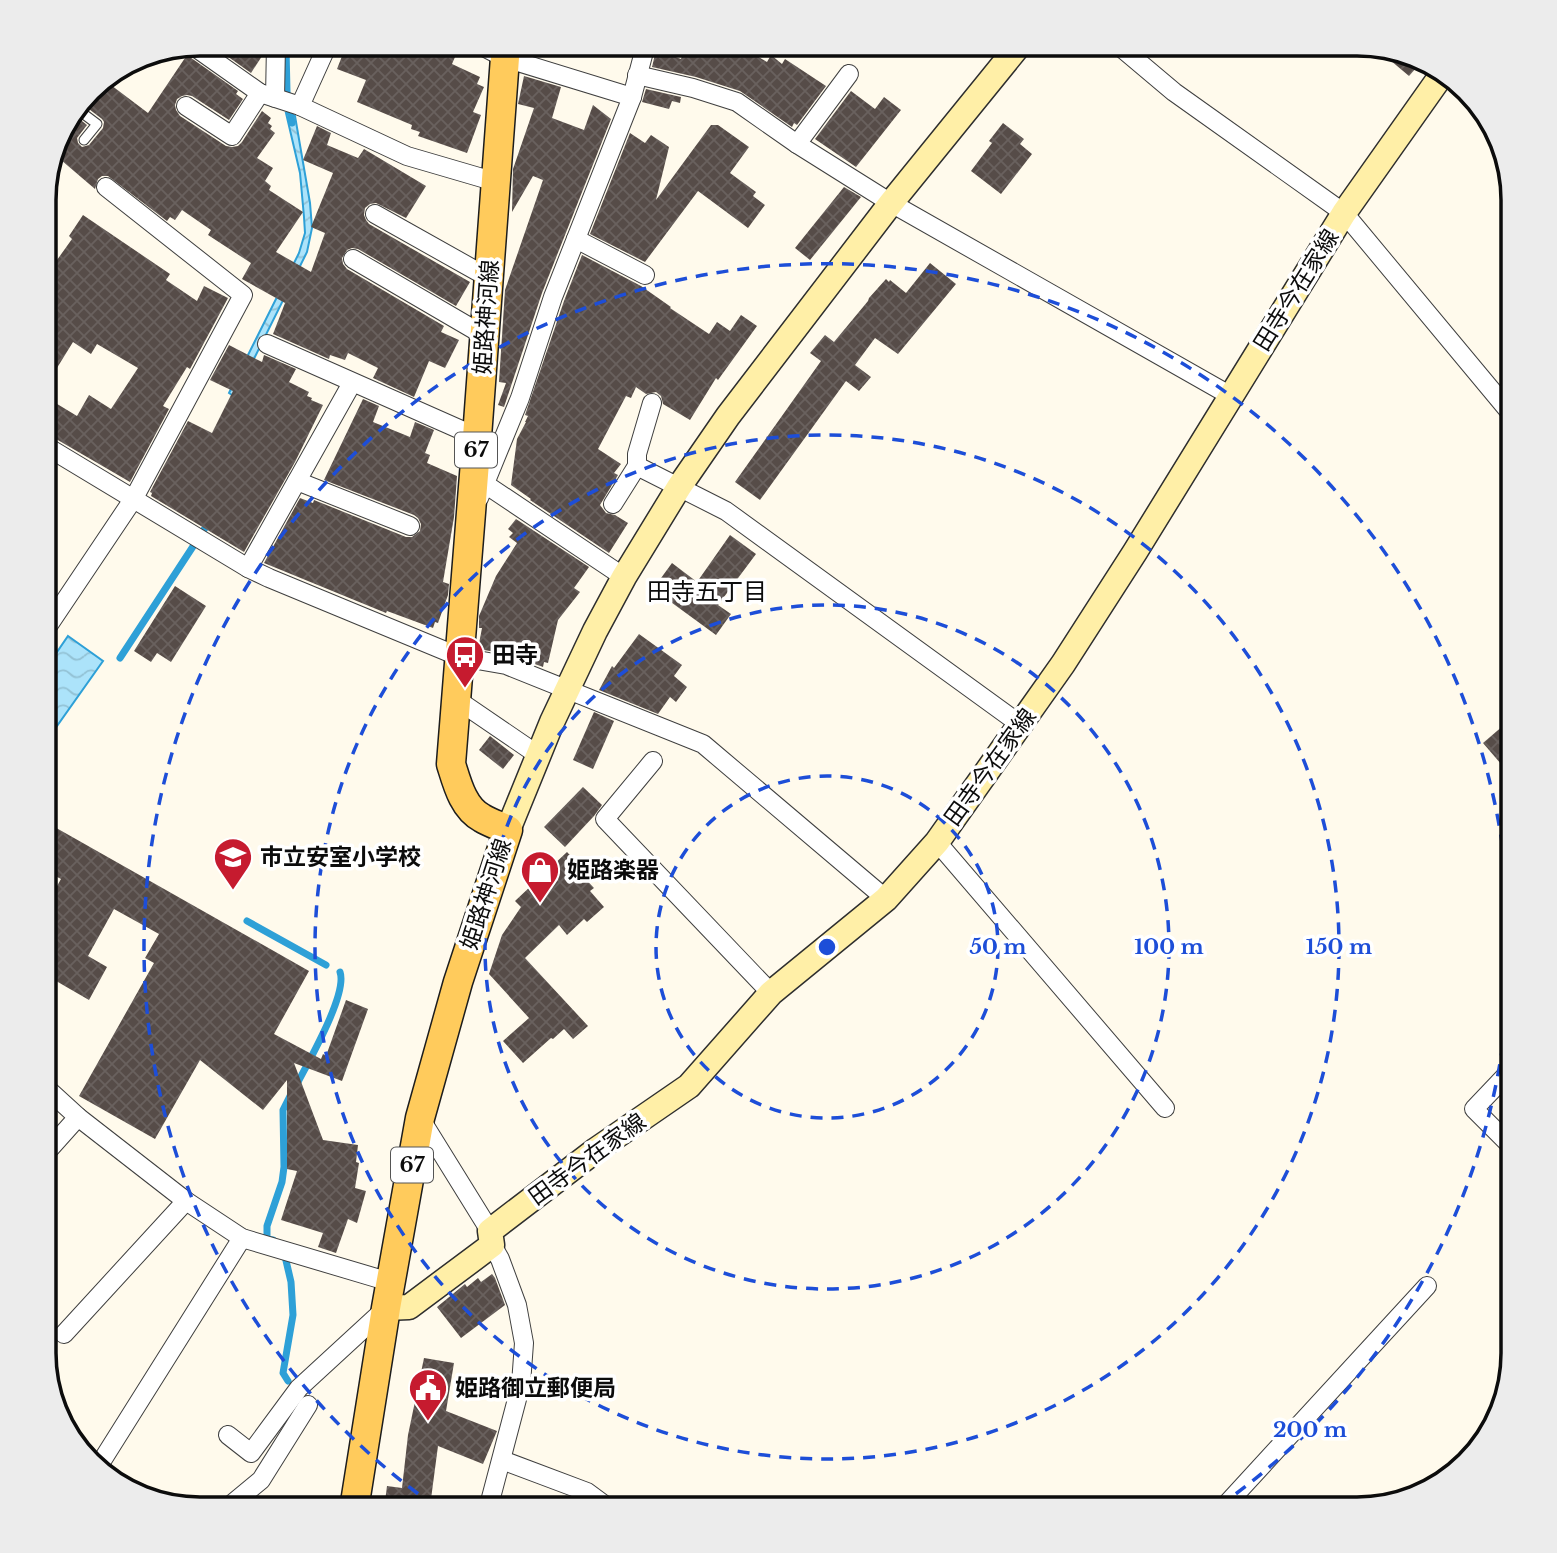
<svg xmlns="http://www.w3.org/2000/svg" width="1557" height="1553" viewBox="0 0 1557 1553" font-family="'Libre Baskerville','Noto Sans JP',serif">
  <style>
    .water { fill: url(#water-waves); stroke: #2ea0d7; stroke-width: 2 }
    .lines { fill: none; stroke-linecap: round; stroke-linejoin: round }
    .stream { stroke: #2ea0d7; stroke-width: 7 }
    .building { fill: url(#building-cross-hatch) }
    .lane-casing { stroke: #3f3f3f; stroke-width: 11 }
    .street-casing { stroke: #3f3f3f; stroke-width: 20 }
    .secondary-casing { stroke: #2e2e2e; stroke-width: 27 }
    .primary-casing { stroke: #1d1d1d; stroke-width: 31 }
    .lane { stroke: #fff; stroke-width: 9 }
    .street { stroke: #fff; stroke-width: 18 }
    .secondary { stroke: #ffefa7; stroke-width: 24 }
    .primary { stroke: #ffcb5c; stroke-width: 28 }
    .ring { fill: none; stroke: #1d4ed8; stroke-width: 3.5; stroke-dasharray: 12 9 }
    .labels { text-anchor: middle; stroke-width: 7; stroke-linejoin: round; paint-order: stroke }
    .shield { fill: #fff; stroke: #555; stroke-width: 2 }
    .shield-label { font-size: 21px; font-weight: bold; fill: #0c0c0c }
    .street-label { font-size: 23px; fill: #0c0c0c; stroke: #fff }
    .poi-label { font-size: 23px; font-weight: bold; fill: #0c0c0c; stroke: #fff; text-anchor: start }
    .neighbourhood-label { font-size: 24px; fill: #0c0c0c; stroke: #fff }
    .rim { fill: none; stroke: #0c0c0c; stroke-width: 3.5 }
    .centre { fill: #1d4ed8; stroke: #fff; stroke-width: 3.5 }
    .ring-label { font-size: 21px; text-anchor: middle; font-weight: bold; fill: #1d4ed8; stroke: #fff; stroke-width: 7; stroke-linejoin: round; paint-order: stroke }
  </style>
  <defs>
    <pattern id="water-waves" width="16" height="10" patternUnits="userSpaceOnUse" patternTransform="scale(1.75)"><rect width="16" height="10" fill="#ace3fa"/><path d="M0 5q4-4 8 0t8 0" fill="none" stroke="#93c2d5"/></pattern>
    <pattern id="building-cross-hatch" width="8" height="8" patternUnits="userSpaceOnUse" patternTransform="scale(1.75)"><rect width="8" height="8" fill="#564c48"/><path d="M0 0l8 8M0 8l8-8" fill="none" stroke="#69615e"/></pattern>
  </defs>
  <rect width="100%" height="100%" fill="#fffaec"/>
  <g class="water">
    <polygon points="286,113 295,116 310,203 312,228 307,252 235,397 229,393 299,253 305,233 304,217 300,173"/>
    <polygon points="68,636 103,661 52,733 44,727 44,671"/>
  </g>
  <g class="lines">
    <g class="stream">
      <polyline points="288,44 286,48 287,92 292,123"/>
      <polyline points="120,658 209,522"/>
      <polyline points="247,921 326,965"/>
      <path d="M 296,1086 C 307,1064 348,994 340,972"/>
      <polyline points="273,1240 267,1239 267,1226 282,1182 284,1167 283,1110 290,1096"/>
      <polyline points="284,1252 291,1282 293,1315 283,1373 288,1381"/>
    </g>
  </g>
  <g class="building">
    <polygon points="210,44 254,44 264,51 264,53 251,73"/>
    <polygon points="350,44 375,53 379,44 444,44 458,50 452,64 480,77 477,84 484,87 473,112 481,115 467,153 418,136 420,132 411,129 412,125 357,102 366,80 337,69 344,51 347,52"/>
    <polygon points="686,44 712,51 717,44 737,44 767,62 771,55 782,64 785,59 826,86 797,125 794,123 792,127 740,91 696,77 652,67 656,50 681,59"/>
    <polygon points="1372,45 1413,56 1424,59 1409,76"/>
    <polygon points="187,55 238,91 236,94 243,99 229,120 192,96 187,95 182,96 177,99 175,105 176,110 180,116 226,146 232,147 238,146 242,142 262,111 271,118 268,123 272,126 270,129 275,133 257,158 273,168 265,181 271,186 269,190 303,212 276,252 311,272 325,233 311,227 333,173 303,160 317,126 331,133 327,145 358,158 364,149 426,186 406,218 376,203 370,204 365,208 364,215 366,220 369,224 470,282 456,306 358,249 352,248 347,250 342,258 343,264 347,269 444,326 441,332 459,340 445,368 429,361 414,397 373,378 378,368 348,353 345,360 330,355 329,359 273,334 285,303 242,279 251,263 208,235 211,230 182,210 175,220 170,217 167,221 108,176 102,176 98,179 95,189 54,154 60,131 73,114 87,125 77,138 78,143 82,147 89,145 103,128 104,122 102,119 81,103 97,83 103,79 148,113"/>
    <polygon points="524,76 561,87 552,118 584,130 593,105 611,119 542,293 504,407 498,405 506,383 499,382 505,290 543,180 533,176 512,212 513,169 534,108 518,104"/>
    <polygon points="646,89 681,97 680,103 672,101 669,109 642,102"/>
    <polygon points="851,91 875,109 884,97 901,110 856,167 815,139"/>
    <polygon points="1003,123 1024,139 1020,144 1032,154 1001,194 971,171 992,143 989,141"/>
    <polygon points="711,125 718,125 749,147 730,173 756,192 753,196 765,205 748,228 698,191 645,262 590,234 630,133 645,143 651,135 669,147 656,200"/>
    <polygon points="844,187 861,197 810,260 795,248"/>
    <polygon points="83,215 170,274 166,280 197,301 204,286 228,298 190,369 187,367 163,406 169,409 130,482 44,432 44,396 77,416 89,395 111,409 138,368 97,344 91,354 73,342 44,389 44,349 55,332 44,325 44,262 52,267 72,239 69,236"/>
    <polygon points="582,255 641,286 671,307 670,308 709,334 717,322 730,331 741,315 757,326 718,380 716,378 690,420 663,404 661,396 656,392 646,394 636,387 631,398 626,396 598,449 621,464 614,473 618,475 600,505 606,513 615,515 628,523 609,553 530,500 531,499 511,485 517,439 526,422 525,422 528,416 525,415 564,301"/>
    <polygon points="930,263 956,284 898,354 875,338 855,365 871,377 859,391 846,381 760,500 735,482 821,361 810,353 825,335 834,342 868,301 869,298 886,279 889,282 890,280 906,293"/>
    <polygon points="229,345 262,362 264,355 296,369 289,382 309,392 307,396 312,398 311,400 323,405 295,462 244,552 151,496 152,493 150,492 188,421 212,433 233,391 210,380"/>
    <polygon points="363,399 379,406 373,422 410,437 415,422 434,430 425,453 430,455 427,463 457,476 454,517 443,582 449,584 448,595 438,623 435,622 433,628 387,611 386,613 264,563 300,498 313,503 314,500 406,537 412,537 420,531 421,524 418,518 414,515 324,480"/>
    <polygon points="516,519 589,567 574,588 580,592 558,620 548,663 544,662 543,667 508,654 478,649 482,628 479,628 479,616 496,576 517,543 509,537 513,533 508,529"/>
    <polygon points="730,535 756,554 718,605 731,614 716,635 653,589 672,563 697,582"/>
    <polygon points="175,586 206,606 171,662 157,653 151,662 134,651"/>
    <polygon points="639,634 682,665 674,676 687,687 676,702 670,697 658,714 599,690 612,666 614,668"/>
    <polygon points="594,712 614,721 593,769 573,760"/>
    <polygon points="1504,725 1513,736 1513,778 1483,743"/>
    <polygon points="490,736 514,755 503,769 479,750"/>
    <polygon points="583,787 602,805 594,816 565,847 544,827"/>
    <polygon points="44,821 309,971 274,1034 321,1059 323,1054 326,1056 346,1000 368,1009 342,1081 294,1063 323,1140 358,1145 356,1162 359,1163 355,1188 366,1191 357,1223 348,1219 336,1253 318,1247 323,1233 281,1220 297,1171 287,1169 287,1080 263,1110 200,1060 155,1139 79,1096 154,963 145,958 159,934 114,909 88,956 107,967 89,1000 44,974 44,909 61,879 44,870"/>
    <polygon points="567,852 581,867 577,870 594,888 590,891 604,907 587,922 584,919 567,935 559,925 525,958 588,1026 573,1039 564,1029 553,1039 551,1038 523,1063 503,1041 529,1018 489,974 502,935 521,907 515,901"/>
    <polygon points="492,1274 495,1278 505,1305 461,1338 437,1307 465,1284 467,1287 478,1278 481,1282"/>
    <polygon points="424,1358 454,1363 446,1411 497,1431 483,1464 438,1446 431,1499 417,1497 416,1509 384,1509 387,1486 402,1488 408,1435"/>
  </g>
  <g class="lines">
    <g class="lane-casing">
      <polyline id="lane" points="77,109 97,124 84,140"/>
    </g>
    <g class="street-casing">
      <g id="street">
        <polyline points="275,44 276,44 275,98"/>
        <polyline points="478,44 505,58 632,97"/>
        <polyline points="1117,44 1174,92 1344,213 1513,416"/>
        <polyline points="192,45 260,93 300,106 407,156 496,182"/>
        <polyline points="637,75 693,88 737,102 797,144 891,203 1231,396"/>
        <polyline points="186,106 232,136 260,93"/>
        <polyline points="300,106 328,44"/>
        <polyline points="797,144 849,74"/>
        <polyline points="375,214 489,278"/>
        <polyline points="576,239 645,275"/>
        <polyline points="353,259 485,336"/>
        <polyline points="267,344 477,437"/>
        <polyline points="44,445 248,568 269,578 460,657 506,665 703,744 886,899"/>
        <polyline points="637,466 726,511 1021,725"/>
        <polyline points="297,481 410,526"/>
        <polyline points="485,484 624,577"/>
        <polyline points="479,498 520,398 553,297 632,97 646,44"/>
        <polyline points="613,504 637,466 637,454 652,403"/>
        <polyline points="248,568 352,383"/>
        <polyline points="44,632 134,498 243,295 106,187"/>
        <polyline points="456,699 538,755"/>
        <polyline points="653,761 605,819 771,993"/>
        <polyline points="937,842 1165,1108"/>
        <polyline points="1513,1068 1474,1109 1513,1148"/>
        <polyline points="78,1117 186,1201 242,1238 390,1282"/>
        <polyline points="420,1118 490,1231"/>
        <polyline points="44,1155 78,1117 44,1086"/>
        <polyline points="64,1334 186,1201"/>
        <polyline points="228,1435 251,1453 299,1388 386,1308"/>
        <polyline points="502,1460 587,1492 610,1509"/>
        <polyline points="98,1467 242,1238"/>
        <polyline points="226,1509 261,1480 308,1405"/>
        <polyline points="488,1509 521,1384 524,1343 517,1305 500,1259 492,1245"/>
        <polyline points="1222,1509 1427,1286"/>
      </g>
    </g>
    <g class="secondary-casing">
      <g id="secondary">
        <polyline points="508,830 552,722 595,631 624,577 679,487 728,416 891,203 1020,44"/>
        <polyline points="386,1308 409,1307 492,1245 490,1231 596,1150 689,1086 771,993 886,899 937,842 1063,664 1135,552 1344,213 1443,73"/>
      </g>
    </g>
    <g class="primary-casing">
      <path id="primary" d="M 354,1509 L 386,1308 L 420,1118 L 458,982 L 508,830 C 500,826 490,823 482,818 C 463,808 457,783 451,764 L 477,437 L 506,44"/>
    </g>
    <use href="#lane" class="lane"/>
    <use href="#street" class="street"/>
    <use href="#secondary" class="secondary"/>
    <use href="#primary" class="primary"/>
  </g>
  <g class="ring">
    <circle cx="827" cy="947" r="171"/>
    <circle cx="827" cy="947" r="342"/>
    <circle cx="827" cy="947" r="512"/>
    <path d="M435 1506A683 683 0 1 1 1219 1506"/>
  </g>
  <defs>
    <g id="bus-pin" transform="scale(2.0125)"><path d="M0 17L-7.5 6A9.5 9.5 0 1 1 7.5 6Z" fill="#c61b2f" stroke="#fff"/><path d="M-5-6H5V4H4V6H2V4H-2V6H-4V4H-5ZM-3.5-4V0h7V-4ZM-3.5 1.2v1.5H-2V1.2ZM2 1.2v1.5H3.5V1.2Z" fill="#fff"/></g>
    <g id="school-pin" transform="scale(2.0125)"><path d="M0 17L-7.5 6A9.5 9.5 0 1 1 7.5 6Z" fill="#c61b2f" stroke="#fff"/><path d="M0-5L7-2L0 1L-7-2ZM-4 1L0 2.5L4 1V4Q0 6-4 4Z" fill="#fff"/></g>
    <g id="shop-pin" transform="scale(2.0125)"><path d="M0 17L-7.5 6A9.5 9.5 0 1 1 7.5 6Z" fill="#c61b2f" stroke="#fff"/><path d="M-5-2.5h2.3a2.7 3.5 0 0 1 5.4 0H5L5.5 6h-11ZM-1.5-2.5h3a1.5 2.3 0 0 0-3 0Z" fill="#fff"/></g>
    <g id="civic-pin" transform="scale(2.0125)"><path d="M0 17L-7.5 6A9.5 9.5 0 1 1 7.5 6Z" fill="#c61b2f" stroke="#fff"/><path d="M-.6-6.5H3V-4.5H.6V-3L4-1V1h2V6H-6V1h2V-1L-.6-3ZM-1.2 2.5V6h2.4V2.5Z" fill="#fff"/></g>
  </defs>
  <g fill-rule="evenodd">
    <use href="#bus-pin" x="465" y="655"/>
    <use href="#school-pin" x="233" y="857"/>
    <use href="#shop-pin" x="540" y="870"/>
    <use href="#civic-pin" x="428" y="1388"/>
  </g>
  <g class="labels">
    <g class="shield">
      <rect x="455" y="432.5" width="42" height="35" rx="5"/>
      <rect x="391" y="1147.5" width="42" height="35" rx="5"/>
    </g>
    <g class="shield-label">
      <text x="476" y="457">67</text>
      <text x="412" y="1172">67</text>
    </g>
    <g class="street-label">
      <text transform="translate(1296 290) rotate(-58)" y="8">田寺今在家線</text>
      <text transform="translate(486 317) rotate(-86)" y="8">姫路神河線</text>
      <text transform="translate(990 767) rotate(-54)" y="8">田寺今在家線</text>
      <text transform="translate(486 894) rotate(-72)" y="8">姫路神河線</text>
      <text transform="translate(587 1159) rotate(-36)" y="8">田寺今在家線</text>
    </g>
    <g class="poi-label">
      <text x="492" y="663">田寺</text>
      <text x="260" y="865">市立安室小学校</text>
      <text x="567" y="878">姫路楽器</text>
      <text x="455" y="1396">姫路御立郵便局</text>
    </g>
    <g class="neighbourhood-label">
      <text x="707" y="600">田寺五丁目</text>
    </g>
  </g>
  <path d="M0 0H1557V1553H0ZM200 56H1357A144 144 0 0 1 1501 200V1353A144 144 0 0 1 1357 1497H200A144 144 0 0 1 56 1353V200A144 144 0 0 1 200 56Z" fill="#ececec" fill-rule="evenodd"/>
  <path class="rim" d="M200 56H1357A144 144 0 0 1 1501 200V1353A144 144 0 0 1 1357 1497H200A144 144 0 0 1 56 1353V200A144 144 0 0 1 200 56Z"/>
  <circle cx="827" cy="947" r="10" class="centre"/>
  <g class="ring-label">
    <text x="998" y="954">50 m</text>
    <text x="1169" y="954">100 m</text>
    <text x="1339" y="954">150 m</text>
    <text x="1310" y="1437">200 m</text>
  </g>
</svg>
